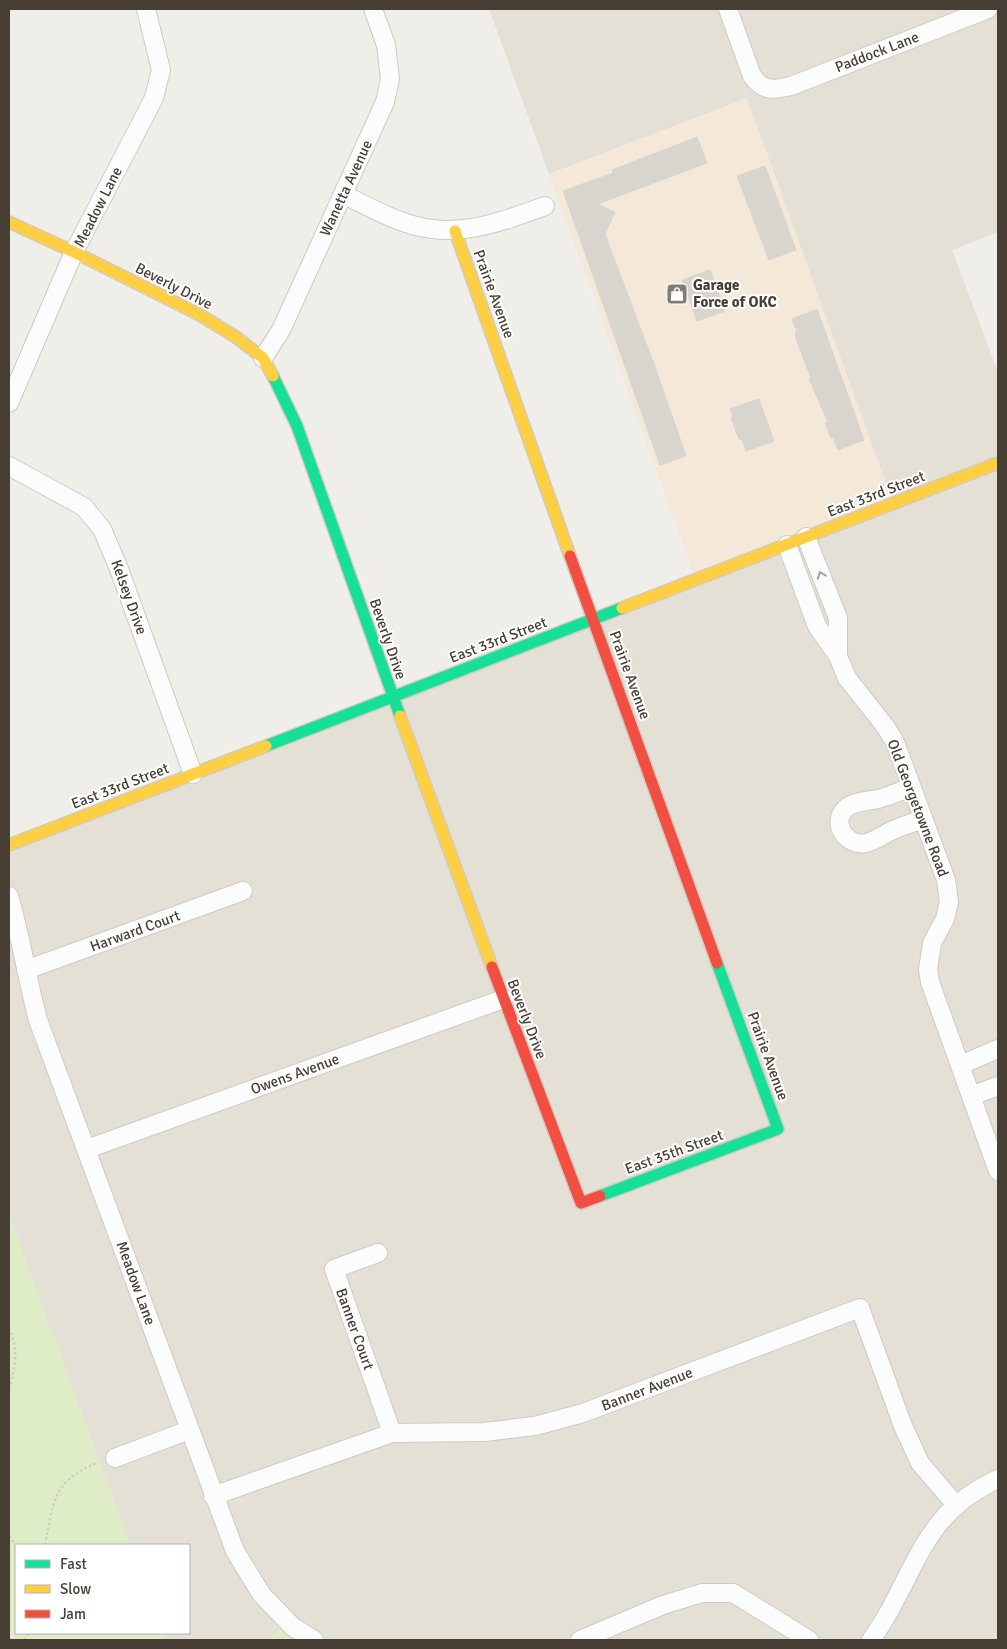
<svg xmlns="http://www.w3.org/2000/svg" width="1007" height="1649" viewBox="0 0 1007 1649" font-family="Signika,sans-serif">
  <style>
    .residential { fill: #e5e0d5 }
    .commercial { fill: #f4e9d9 }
    .green { fill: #deedc5 }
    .building { fill: #d8d5cf; stroke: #d8d5ce }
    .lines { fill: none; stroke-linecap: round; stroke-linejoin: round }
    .street-casing { stroke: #cecbc5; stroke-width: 20 }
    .fast-casing { stroke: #d0cbbe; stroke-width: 14 }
    .slow-casing { stroke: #d0cbbe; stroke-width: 14 }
    .jam-casing { stroke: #d0cbbe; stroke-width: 14 }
    .path { stroke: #d1cec9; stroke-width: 2.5; stroke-dasharray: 2.5 2.5; stroke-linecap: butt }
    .street { stroke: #fdfcfc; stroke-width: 18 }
    .fast { stroke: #16e098; stroke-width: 11 }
    .slow { stroke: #ffcf43; stroke-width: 11 }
    .jam { stroke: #f24e42; stroke-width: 11 }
    .oneway { stroke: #a29e98 }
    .labels { text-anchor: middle; stroke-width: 4; stroke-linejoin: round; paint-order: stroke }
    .street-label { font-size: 15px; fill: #473f34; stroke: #fff }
    .poi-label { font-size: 15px; font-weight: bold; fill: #473f34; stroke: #fff; text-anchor: start }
  </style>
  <rect width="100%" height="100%" fill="#f0eee8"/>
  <polygon class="residential" points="489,9 998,9 998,232 952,250 998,372 998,1640 314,1640 287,1622 271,1640 165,1640 162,1633 189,1633 189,1545 130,1545 9,1216 9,845 696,580 747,99 549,174"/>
  <polygon class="commercial" points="747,98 893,503 696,580 549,174"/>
  <g class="green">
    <polygon points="9,1216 130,1545 16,1545 16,1633 162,1633 165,1640 9,1640"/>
    <polygon points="287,1622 314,1640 272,1640"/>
  </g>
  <g class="building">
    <polygon points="697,137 707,163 598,204 615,212 605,234 654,364 686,456 660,465 563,191 613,173 612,170"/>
    <polygon points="765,166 796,250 769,260 737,176"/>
    <polygon points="710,270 725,311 697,321 682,280"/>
    <polygon points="817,309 864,440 838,450 833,437 831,438 825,423 828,422 809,379 811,378 796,339 795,332 797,331 792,319"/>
    <polygon points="759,399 774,441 746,451 742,440 740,440 737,434 731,418 733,418 730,409"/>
  </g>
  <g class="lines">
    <g class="street-casing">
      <g id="street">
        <path d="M 728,9 L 752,76 C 764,92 773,90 791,86 L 988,9"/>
        <path d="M 343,194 C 363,204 384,216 406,223 C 454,240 499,223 545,206"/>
        <polyline points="263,358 281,330 385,102 390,79 386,45 373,9"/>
        <polyline points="9,403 74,252 154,98 161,70 146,9"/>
        <polyline points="9,466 84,507 102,529 119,569 193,774"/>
        <polyline points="806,537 838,618 838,656"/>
        <polyline points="787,545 817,626 838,656 847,678 885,726 895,742 946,880 949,902 945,919 932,943 928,970 930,982 998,1171"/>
        <path d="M 911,787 C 900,791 890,796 878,799 C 869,801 857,801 849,806 C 828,820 845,847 866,843 C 875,841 883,835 891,831 C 901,826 912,823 923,819"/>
        <path d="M 9,896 C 21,937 27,979 38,1020 L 235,1551 L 262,1595 L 293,1627 L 314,1640"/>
        <polyline points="26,970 243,891"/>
        <polyline points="960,1065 998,1049"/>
        <polyline points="971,1096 998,1086"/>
        <polyline points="87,1149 503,999"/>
        <polyline points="378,1253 334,1269 392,1433"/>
        <polyline points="115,1458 189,1430"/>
        <polyline points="213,1496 392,1433 484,1432 535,1426 583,1413 860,1308 903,1426 920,1463 956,1505"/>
        <polyline points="580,1640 663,1605 702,1593 733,1593 809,1640"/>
        <path d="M 871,1640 C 879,1628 887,1617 893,1604 C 923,1548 935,1508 998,1479"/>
      </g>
    </g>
    <g class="fast-casing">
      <g id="fast">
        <polyline points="273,376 297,426 400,716"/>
        <polyline points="266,746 622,608"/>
        <polyline points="600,1196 778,1129 717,963"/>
      </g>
    </g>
    <g class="slow-casing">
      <g id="slow">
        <polyline points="9,222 74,252 200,315 236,337 263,358 273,376"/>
        <polyline points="455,231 570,556"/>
        <polyline points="622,608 998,463"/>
        <polyline points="400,716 492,967"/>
        <polyline points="9,845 266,746"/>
      </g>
    </g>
    <g class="jam-casing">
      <g id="jam">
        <polyline points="570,556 717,963"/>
        <polyline points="492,967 581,1203 600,1196"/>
      </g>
    </g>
    <g class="path">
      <path d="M 9,1328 C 19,1348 15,1368 9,1389"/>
      <polyline points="9,1536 16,1545"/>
      <path d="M 45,1545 C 54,1501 51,1484 96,1463"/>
      <polyline points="24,1640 28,1633"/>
    </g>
    <use href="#street" class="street"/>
    <use href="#fast" class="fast"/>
    <use href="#slow" class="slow"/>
    <use href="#jam" class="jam"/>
  </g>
  <defs><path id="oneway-chevron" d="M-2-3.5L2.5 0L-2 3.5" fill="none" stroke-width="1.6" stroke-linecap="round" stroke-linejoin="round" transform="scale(1.25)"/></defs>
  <use class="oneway" href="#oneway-chevron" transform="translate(821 575) rotate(-111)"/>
  <defs>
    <g id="shop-square" transform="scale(1.125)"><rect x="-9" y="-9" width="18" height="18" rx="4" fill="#827c73" stroke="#fff"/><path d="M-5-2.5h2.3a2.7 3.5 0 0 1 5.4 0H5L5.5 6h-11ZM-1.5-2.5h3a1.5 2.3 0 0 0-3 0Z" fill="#fff"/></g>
  </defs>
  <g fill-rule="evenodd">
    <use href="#shop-square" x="677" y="294"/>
  </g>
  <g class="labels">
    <g class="street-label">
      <text transform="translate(877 52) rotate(-21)" y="5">Paddock Lane</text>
      <text transform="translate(346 188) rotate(-65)" y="5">Wanetta Avenue</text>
      <text transform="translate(98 207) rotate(-63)" y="5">Meadow Lane</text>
      <text transform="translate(174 286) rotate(27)" y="5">Beverly Drive</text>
      <text transform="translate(494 294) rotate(70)" y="5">Prairie Avenue</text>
      <text transform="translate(876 494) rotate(-21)" y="5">East 33rd Street</text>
      <text transform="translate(129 597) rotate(70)" y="5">Kelsey Drive</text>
      <text transform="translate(388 639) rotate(71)" y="5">Beverly Drive</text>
      <text transform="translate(498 640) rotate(-21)" y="5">East 33rd Street</text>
      <text transform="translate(630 675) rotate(70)" y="5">Prairie Avenue</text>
      <text transform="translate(120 786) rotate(-21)" y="5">East 33rd Street</text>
      <text transform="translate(918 808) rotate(69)" y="5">Old Georgetowne Road</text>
      <text transform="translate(135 931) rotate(-20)" y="5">Harward Court</text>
      <text transform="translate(527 1019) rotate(69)" y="5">Beverly Drive</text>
      <text transform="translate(768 1056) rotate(70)" y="5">Prairie Avenue</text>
      <text transform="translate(295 1074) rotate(-20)" y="5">Owens Avenue</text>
      <text transform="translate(674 1152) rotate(-20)" y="5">East 35th Street</text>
      <text transform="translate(136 1283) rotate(70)" y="5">Meadow Lane</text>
      <text transform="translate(355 1329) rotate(70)" y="5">Banner Court</text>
      <text transform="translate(647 1389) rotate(-21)" y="5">Banner Avenue</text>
    </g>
    <g class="poi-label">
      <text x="693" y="290">Garage<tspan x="693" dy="17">Force of OKC</tspan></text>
    </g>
  </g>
  <rect width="1007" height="1649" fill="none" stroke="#473f34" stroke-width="20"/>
  <rect x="15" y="1544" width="175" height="90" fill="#ffffff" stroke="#b5b2ae"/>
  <rect x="25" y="1560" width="25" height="8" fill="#16e098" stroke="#b5b2ae"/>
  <text x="60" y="1569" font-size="15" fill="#473f34">Fast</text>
  <rect x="25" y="1585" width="25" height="8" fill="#ffcf43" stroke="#b5b2ae"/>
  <text x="60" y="1594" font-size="15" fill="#473f34">Slow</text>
  <rect x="25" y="1610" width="25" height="8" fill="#f24e42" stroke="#b5b2ae"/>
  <text x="60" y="1619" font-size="15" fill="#473f34">Jam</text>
</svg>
